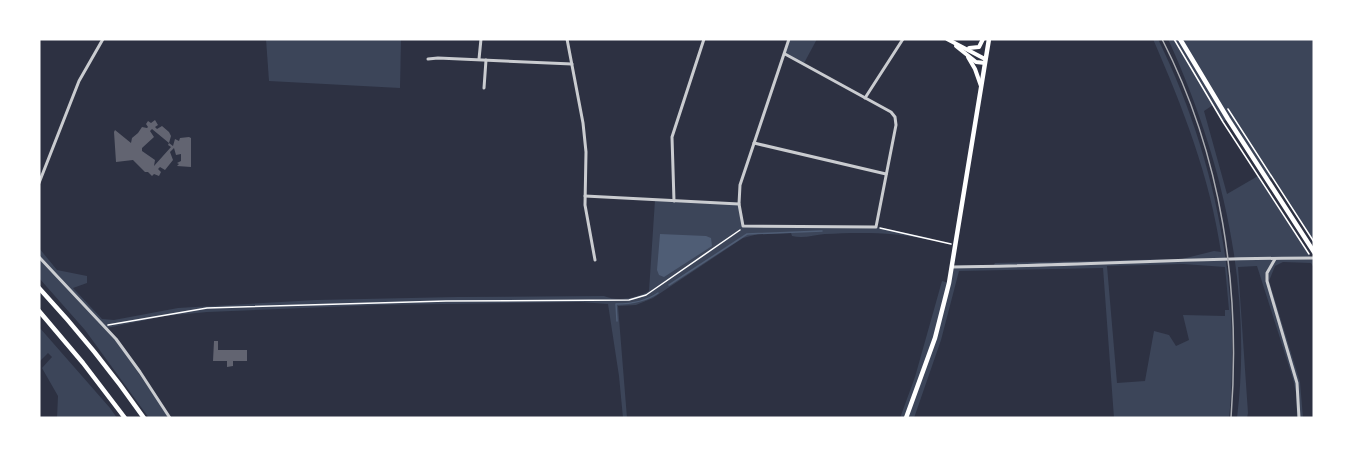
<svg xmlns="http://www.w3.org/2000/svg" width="1353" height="457" viewBox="0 0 1353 457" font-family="Signika,sans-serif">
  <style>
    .green { fill: #3c4559; fill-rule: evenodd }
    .water { fill: #4f5d75 }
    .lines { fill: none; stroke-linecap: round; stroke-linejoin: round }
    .stream { stroke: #4f5d75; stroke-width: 1.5 }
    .building { fill: #626471; fill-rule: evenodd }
    .path { stroke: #fff; stroke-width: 1.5 }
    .minor { stroke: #caccd0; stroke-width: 3 }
    .tertiary { stroke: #caccd0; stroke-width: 3 }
    .secondary { stroke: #fff; stroke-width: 4 }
    .primary { stroke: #fff; stroke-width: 4.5 }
    .motorway { stroke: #fff; stroke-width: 4.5 }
    .rail { stroke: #abadb3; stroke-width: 1.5 }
  </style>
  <rect width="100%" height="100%" fill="#2d3142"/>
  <g class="green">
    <polygon points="266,39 401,39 400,88 269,81"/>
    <polygon points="789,39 817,39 803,65 785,54"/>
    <path d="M 1153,39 L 1158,39 C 1204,133 1230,236 1232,340 C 1232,366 1232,393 1229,418 L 1114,418 L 1103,268 L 959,271 L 941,340 L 914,418 L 900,418 L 915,377 L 942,281 L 949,283 L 952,267 L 993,266 L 995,263 L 1182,259 L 1214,251 L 1221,252 C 1210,177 1183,108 1153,39 ZM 1183,264 L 1225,267 L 1229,310 L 1225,310 L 1225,316 L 1183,315 L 1189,340 L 1176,346 L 1169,335 L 1154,331 L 1145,381 L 1117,383 L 1107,266 Z"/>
    <path d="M 1168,39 L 1314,39 L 1314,242 L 1272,177 L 1267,180 L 1227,119 L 1223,122 L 1213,105 L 1204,111 L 1227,194 L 1258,176 L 1314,262 L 1314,268 L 1311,263 L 1283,262 L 1275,266 L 1269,281 L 1300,382 L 1303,418 L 1297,418 L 1296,393 L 1293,379 L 1257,266 L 1238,267 L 1248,413 L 1247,418 L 1237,418 C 1253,288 1222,157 1168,39 Z"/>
    <path d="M 655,200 L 739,204 L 744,226 L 876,227 L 930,238 L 930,240 C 896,232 859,232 825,234 C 814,235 803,239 792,236 L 791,233 L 758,234 L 743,238 L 653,298 L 636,305 L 618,306 L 627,418 L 623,418 L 619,376 L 608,304 L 580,302 L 378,305 L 207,312 L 165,316 L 107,328 L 170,418 L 149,418 L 85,330 L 39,278 L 39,248 L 57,270 L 87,276 L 87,283 L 73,288 L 102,319 L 114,320 L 178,308 L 316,300 L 457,297 L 604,296 C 618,302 636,298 649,291 Z"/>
    <polygon points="39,327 110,408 117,418 57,418 58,396 42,368 52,357 48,353 39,362"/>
  </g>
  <polygon class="water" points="660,234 706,236 711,238 712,246 664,277 659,275 657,270"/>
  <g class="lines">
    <g class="stream">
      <polyline points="669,285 747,234 822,231"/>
      <path d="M 617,321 L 616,304 C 631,304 645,302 658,293"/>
    </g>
  </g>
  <g class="building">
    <path d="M 155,120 L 158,125 L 155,127 L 157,129 L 162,126 L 169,132 L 171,136 L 169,143 L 173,146 L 175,139 L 179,141 L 180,138 L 189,137 L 191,138 L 191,167 L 177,166 L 179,164 L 177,163 L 181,161 L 181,154 L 176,155 L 174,148 L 170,152 L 173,160 L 165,170 L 160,167 L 158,169 L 161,172 L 159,176 L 154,174 L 152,176 L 148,172 L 145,172 L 133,160 L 116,162 L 114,132 L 115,130 L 131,143 L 132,138 L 138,133 L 142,127 L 147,128 L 148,127 L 146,124 L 148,121 L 151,123 ZM 152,129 L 169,143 L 168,145 L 171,147 L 154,166 L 155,160 L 142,151 L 142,148 L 154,137 L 150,131 Z"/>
    <polygon points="214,341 218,341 218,350 247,350 247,361 233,361 233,366 227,367 227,361 213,361"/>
  </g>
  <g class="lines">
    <g class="path">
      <polyline points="1174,39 1223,122 1309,254"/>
      <polyline points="1228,109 1314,242"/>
      <polyline points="880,228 951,244"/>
      <polyline points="108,325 207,308 446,301 629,300 646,295 740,230"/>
    </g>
    <g class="minor">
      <polyline points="567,39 583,123 586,152 585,205 595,260"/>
      <polyline points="428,59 438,58 572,64"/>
      <polyline points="479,59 481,39"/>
      <polyline points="484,88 486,60"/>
      <polyline points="865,98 903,39"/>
      <polyline points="754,143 886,174"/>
      <polyline points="585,196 739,204 743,226 876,227 896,125 895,117 891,112 785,54"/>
      <polyline points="674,201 672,137 704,39"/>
      <polyline points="739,204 740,185 789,39"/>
    </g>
    <g class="tertiary">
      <polyline points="39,183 79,81 103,39"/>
      <polyline points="39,257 116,339 140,372 170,418"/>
      <polyline points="1275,259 1267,273 1267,281 1297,383 1299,418"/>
      <path d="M 952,267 C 1072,266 1193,258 1314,258"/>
    </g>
    <g class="secondary">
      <polyline points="947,39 985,59"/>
      <polyline points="956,46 976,62 985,63"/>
      <polyline points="969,48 979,47 983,39"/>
      <polyline points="968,57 975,69 981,86"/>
    </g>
    <g class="primary">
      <polyline points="1180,39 1228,119 1314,252"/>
      <polyline points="906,418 935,338 949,283 989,39"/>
    </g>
    <g class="motorway">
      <path d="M 39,288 C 77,329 112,372 144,418"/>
      <polyline points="39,311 83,363 125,418"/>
    </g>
    <path class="rail" d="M 1162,39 C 1222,156 1241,288 1231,418"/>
  </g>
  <rect width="1353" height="457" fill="none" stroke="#ffffff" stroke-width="81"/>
</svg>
